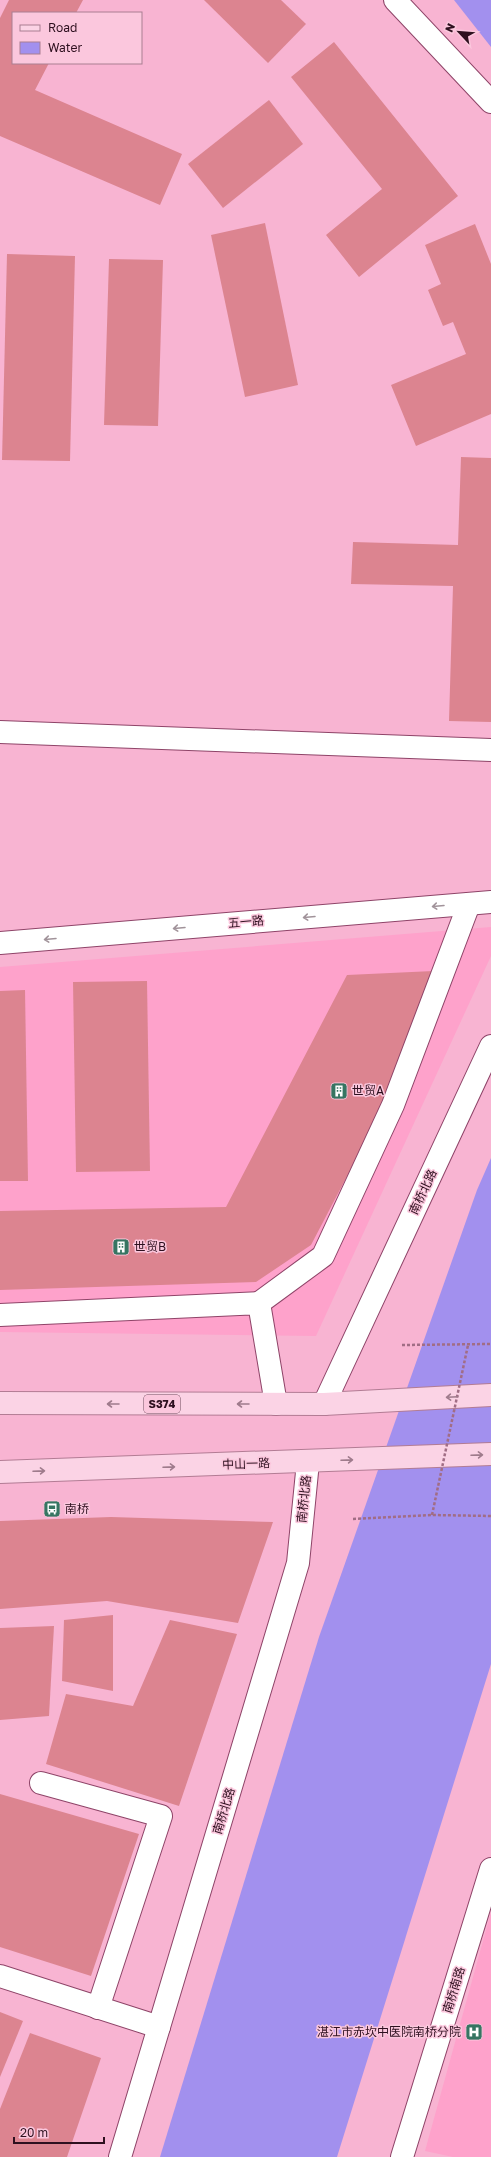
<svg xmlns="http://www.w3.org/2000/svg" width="491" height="2157" viewBox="0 0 491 2157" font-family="'Golos Text','Noto Sans SC',sans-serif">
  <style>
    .built { fill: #fea2cb }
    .water { fill: #a290ee }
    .building { fill: #dc8490 }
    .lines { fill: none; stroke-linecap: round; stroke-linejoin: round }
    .minor-casing { stroke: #8e4468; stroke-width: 24 }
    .major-casing { stroke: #b27c94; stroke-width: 24 }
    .path { stroke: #a16d85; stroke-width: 2.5; stroke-dasharray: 3 2; stroke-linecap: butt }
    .minor { stroke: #fff; stroke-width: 22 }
    .major { stroke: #fbd3e5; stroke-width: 22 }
    .path-bridge { stroke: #a16d85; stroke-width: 2.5; stroke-dasharray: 3 2; stroke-linecap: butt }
    .oneway { stroke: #a1939a }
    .oneway2 { stroke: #9f7b8c }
    .labels { text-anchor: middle; stroke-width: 3; stroke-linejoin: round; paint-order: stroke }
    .shield { fill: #fbc7dd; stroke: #6c4758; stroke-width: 1 }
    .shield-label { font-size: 11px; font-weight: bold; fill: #2e101f }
    .street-label { font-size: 12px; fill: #2e101f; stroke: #fbc7dd }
    .poi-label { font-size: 12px; fill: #2e101f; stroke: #fbc7dd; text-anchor: start }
  </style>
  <rect width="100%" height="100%" fill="#f8b4d2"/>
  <g class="built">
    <polygon points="491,927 491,956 316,1336 0,1332 0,967"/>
    <polygon points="491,1912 491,2157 453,2157 425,2151"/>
  </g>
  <g class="water">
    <polygon points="454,0 491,0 491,47"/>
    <polygon points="491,1158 491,1664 337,2157 160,2157 319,1637 477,1190"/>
  </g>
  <g class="building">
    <polygon points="9,0 83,0 76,13 13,13 13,63 49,63 35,90 182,154 160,205 0,136 0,18"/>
    <polygon points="204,0 281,0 306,24 268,63"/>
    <polygon points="334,42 458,196 359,277 326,235 382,189 291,77"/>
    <polygon points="269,100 303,144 223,208 188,164"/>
    <polygon points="265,223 298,385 245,397 211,235"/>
    <polygon points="475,224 491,264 491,414 416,446 391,385 466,354 453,322 443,326 428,290 441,284 425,245"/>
    <polygon points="7,254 75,256 70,461 2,460"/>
    <polygon points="109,259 163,260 158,426 104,425"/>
    <polygon points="461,457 491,458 491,722 449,721 453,586 351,584 353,542 458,545"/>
    <polygon points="455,970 311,1245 256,1282 0,1290 0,1211 226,1207 347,975"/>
    <polygon points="147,981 150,1171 76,1172 73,982"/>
    <polygon points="25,990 28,1181 0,1181 0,991"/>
    <polygon points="111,1517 273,1522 238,1623 107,1601 0,1609 0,1521"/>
    <polygon points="113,1615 113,1691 62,1681 64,1620"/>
    <polygon points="170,1620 237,1634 179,1806 46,1764 66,1694 133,1706"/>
    <polygon points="54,1626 49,1716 0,1720 0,1628"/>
    <polygon points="0,1794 139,1834 91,1976 0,1947"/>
    <polygon points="0,2012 23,2021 0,2077"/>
    <polygon points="30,2033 101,2058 67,2157 0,2157 0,2109"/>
  </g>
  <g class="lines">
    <g class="minor-casing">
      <g id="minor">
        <polyline points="395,0 491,102"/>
        <polyline points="0,732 491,750"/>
        <polyline points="0,943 491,902"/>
        <polyline points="259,1303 323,1256 393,1105 469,904"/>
        <polyline points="0,1315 259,1303 276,1404"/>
        <polyline points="324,1404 491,1046"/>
        <polyline points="41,1783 161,1816 98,2008"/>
        <polyline points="0,1976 159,2027"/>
        <polyline points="120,2157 298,1563 308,1462"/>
        <polyline points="402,2157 491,1869"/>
      </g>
    </g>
    <g class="major-casing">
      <g id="major">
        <polyline points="0,1403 324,1404 491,1395"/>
        <polyline points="0,1472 491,1454"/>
      </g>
    </g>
    <g class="path">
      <polyline points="402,1345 491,1344"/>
      <polyline points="353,1519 432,1515 491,1516"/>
    </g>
    <use href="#minor" class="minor"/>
    <use href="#major" class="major"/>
    <polyline class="path-bridge" points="432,1515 468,1345"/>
  </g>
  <defs><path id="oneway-shaft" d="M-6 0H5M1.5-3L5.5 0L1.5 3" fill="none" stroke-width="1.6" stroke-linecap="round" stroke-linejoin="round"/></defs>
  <g class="oneway">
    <use href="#oneway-shaft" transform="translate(438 906) rotate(175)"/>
    <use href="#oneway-shaft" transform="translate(309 917) rotate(175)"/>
    <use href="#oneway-shaft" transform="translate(179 928) rotate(175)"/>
    <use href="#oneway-shaft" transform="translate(50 939) rotate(175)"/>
  </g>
  <g class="oneway2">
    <use href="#oneway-shaft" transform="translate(452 1397) rotate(177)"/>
    <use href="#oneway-shaft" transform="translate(113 1404) rotate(-180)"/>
    <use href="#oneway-shaft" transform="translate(243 1404) rotate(-180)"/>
    <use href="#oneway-shaft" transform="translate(477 1455) rotate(-2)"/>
    <use href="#oneway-shaft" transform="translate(347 1460) rotate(-2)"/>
    <use href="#oneway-shaft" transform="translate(169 1467) rotate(-2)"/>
    <use href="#oneway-shaft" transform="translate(39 1471) rotate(-2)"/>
  </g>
  <defs>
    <g id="building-square" transform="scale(0.9)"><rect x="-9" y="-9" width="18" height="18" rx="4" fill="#367562" stroke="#fbc7dd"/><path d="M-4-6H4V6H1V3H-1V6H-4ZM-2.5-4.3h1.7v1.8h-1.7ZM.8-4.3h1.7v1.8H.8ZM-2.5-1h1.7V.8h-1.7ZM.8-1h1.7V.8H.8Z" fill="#fff"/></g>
    <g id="bus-square" transform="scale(0.9)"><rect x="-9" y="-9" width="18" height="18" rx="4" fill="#367562" stroke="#fbc7dd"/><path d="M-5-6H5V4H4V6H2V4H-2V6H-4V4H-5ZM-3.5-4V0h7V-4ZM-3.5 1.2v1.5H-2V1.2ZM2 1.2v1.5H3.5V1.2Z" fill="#fff"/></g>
    <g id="hospital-square" transform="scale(0.9)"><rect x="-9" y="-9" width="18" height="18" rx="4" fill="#367562" stroke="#fbc7dd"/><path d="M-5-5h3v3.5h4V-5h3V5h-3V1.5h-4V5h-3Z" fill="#fff"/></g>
  </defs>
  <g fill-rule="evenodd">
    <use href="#building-square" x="339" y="1091"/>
    <use href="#building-square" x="121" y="1247"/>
    <use href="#bus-square" x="52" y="1509"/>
    <use href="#hospital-square" x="474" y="2032"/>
  </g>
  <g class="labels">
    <rect class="shield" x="144" y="1395" width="36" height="18" rx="3"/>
    <g class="shield-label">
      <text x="162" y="1408">S374</text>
    </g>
    <g class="street-label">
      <text transform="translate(246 922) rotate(-5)" y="4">五一路</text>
      <text transform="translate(423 1192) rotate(-65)" y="4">南桥北路</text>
      <text transform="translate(246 1464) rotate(-2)" y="4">中山一路</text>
      <text transform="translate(304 1499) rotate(-84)" y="4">南桥北路</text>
      <text transform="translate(224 1811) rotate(-73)" y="4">南桥北路</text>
      <text transform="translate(454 1990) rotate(-73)" y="4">南桥南路</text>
    </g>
    <g class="poi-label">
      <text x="352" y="1095">世贸A</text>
      <text x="134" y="1251">世贸B</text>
      <text x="65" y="1513">南桥</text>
      <text x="461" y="2036" text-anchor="end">湛江市赤坎中医院南桥分院</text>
    </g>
  </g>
  <rect x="12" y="12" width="130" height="52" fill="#fbc7dd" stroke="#a97e91"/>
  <rect x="20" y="25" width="20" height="6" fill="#fbd3e5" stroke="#a97e91"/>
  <text x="48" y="32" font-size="12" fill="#2e101f">Road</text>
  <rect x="20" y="42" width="20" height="12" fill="#a290ee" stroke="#a97e91"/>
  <text x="48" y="52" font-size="12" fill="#2e101f">Water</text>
  <g transform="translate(459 32) rotate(296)" stroke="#fbc7dd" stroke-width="3" paint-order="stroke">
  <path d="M0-3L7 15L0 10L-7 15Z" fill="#2e101f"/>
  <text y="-6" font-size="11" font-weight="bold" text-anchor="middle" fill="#2e101f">N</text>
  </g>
  <path d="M14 2137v6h90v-6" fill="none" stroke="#2e101f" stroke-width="2"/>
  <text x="20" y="2137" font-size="12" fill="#2e101f" stroke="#fbc7dd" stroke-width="3" paint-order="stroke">20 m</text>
</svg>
